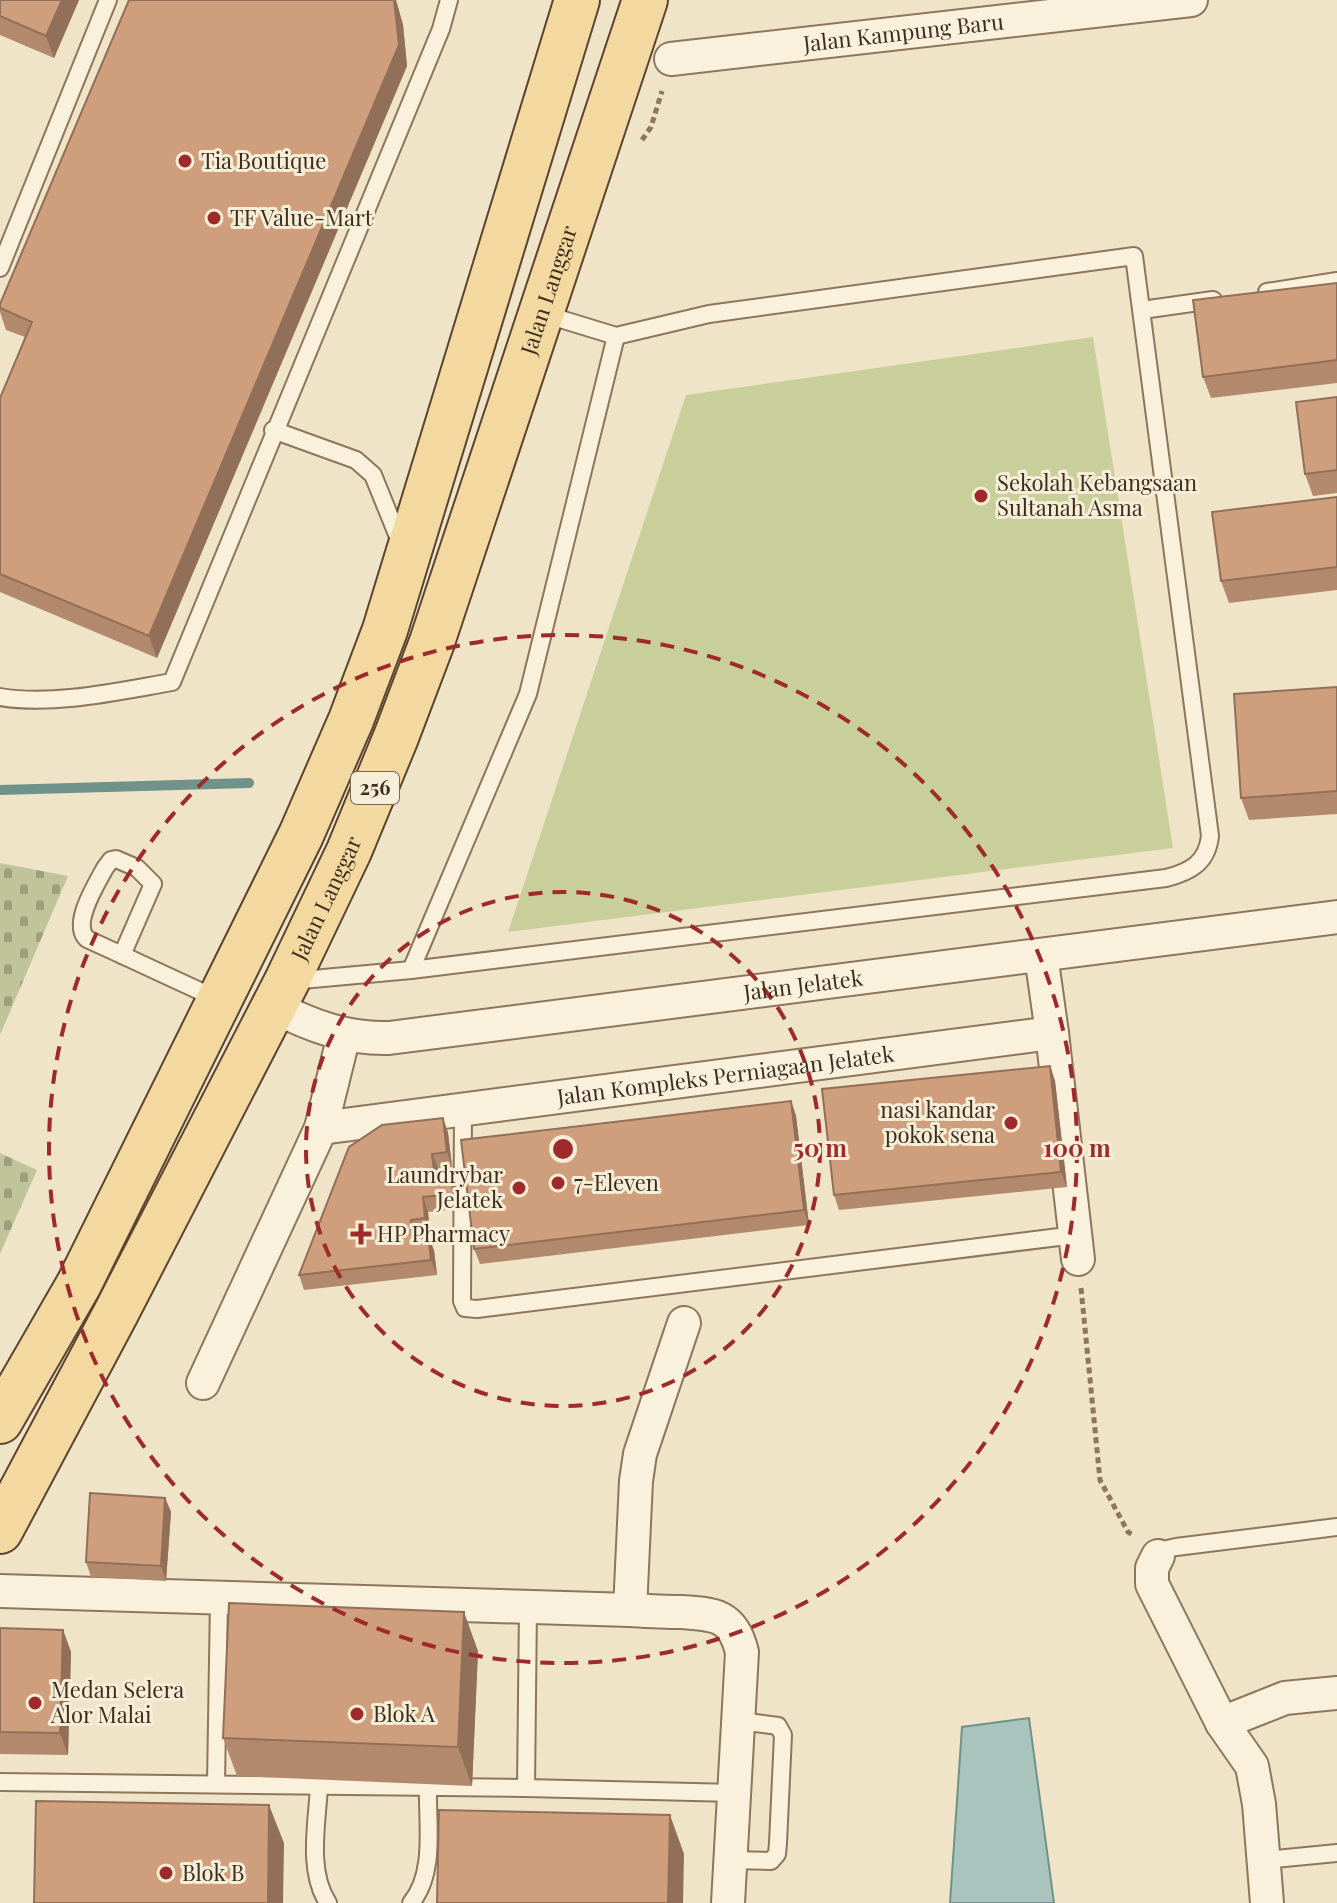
<svg xmlns="http://www.w3.org/2000/svg" width="1337" height="1903" viewBox="0 0 1337 1903" font-family="'Playfair Display',serif">
  <style>
    .grass { fill: #c9cf9b }
    .cemetery { fill: url(#cemetery-stones) }
    .water { fill: #a9c4bc; stroke: #6f938a; stroke-width: 2 }
    .lines { fill: none; stroke-linecap: round; stroke-linejoin: round }
    .stream { stroke: #6f938a; stroke-width: 10 }
    .lane-casing { stroke: #8d765c; stroke-width: 20 }
    .street-casing { stroke: #8d765c; stroke-width: 36 }
    .primary-casing { stroke: #5b4430; stroke-width: 48 }
    .path { stroke: #8d765c; stroke-width: 5; stroke-dasharray: 6 4; stroke-linecap: butt }
    .lane { stroke: #faf1dc; stroke-width: 16 }
    .street { stroke: #faf1dc; stroke-width: 32 }
    .primary { stroke: #f3d9a0; stroke-width: 44 }
    .wall { fill: #b2896c }
    .shaded-wall { fill: #916f58 }
    .building { fill: #cf9f7d; stroke: #916f58; stroke-width: 2 }
    .ring { fill: none; stroke: #9e2a2b; stroke-width: 4; stroke-dasharray: 14 10 }
    .poi-dot { fill: #9e2a2b; stroke: #f7eed8; stroke-width: 3 }
    .labels { text-anchor: middle; stroke-width: 6; stroke-linejoin: round; paint-order: stroke }
    .shield { fill: #f7eed8; stroke: #756857; stroke-width: 2 }
    .shield-label { font-size: 20px; font-weight: bold; fill: #3d2e20 }
    .street-label { font-size: 22px; fill: #3d2e20; stroke: #f7eed8 }
    .poi-label { font-size: 22px; fill: #3d2e20; stroke: #f7eed8; text-anchor: start }
    .centre { fill: #9e2a2b; stroke: #f7eed8; stroke-width: 4 }
    .ring-label { font-size: 24px; text-anchor: middle; font-weight: bold; fill: #9e2a2b; stroke: #f7eed8; stroke-width: 6; stroke-linejoin: round; paint-order: stroke }
  </style>
  <defs>
    <pattern id="cemetery-stones" width="16" height="16" patternUnits="userSpaceOnUse" patternTransform="scale(2)"><rect width="16" height="16" fill="#bfc49a"/><path d="M2 7V4a2 2 0 0 1 4 0v3zM10 15v-3a2 2 0 0 1 4 0v3z" fill="#9ca07d"/></pattern>
  </defs>
  <rect width="100%" height="100%" fill="#f0e4c8"/>
  <polygon class="grass" points="1093,337 1173,848 508,932 686,395"/>
  <g class="cemetery">
    <polygon points="0,863 68,876 0,1035"/>
    <polygon points="0,1153 37,1170 0,1254"/>
  </g>
  <polygon class="water" points="1029,1718 1054,1903 950,1903 962,1727"/>
  <g class="lines">
    <polyline class="stream" points="0,790 249,783"/>
    <g class="lane-casing">
      <g id="lane">
        <polyline points="0,268 108,0"/>
        <polyline points="1267,292 1337,281"/>
        <polyline points="1142,310 1213,300"/>
        <polyline points="273,430 356,460 373,475 401,544"/>
        <path d="M 0,697 C 54,706 119,691 172,682 C 260,463 353,247 441,29 L 449,0"/>
        <path d="M 116,859 L 137,868 L 153,884 L 122,955 L 87,939 C 71,924 96,885 105,868 L 111,860 Z"/>
        <polyline points="122,955 217,999"/>
        <polyline points="411,970 528,694 616,336"/>
        <path d="M 291,981 L 411,970 L 1166,878 C 1190,872 1207,863 1210,836 L 1134,256 L 709,314 L 616,336 L 544,314"/>
        <polyline points="463,1109 462,1301 465,1308 477,1309 1075,1235"/>
        <polyline points="1158,1556 1167,1549 1176,1547 1337,1527"/>
        <polyline points="0,1782 526,1788 735,1793"/>
        <polyline points="216,1784 219,1599"/>
        <path d="M 319,1787 C 317,1823 307,1871 328,1903"/>
        <polyline points="526,1788 528,1607"/>
        <polyline points="730,1860 771,1861 777,1854 778,1843 783,1735 778,1726 740,1721"/>
        <polyline points="1264,1860 1337,1853"/>
        <path d="M 411,1903 C 436,1873 427,1824 428,1788"/>
      </g>
    </g>
    <g class="street-casing">
      <g id="street">
        <path id="s1" d="M 671,59 L 1191,0"/>
        <path id="s2" d="M 274,1007 C 312,1026 346,1039 389,1038 L 1337,917"/>
        <polyline points="1052,1033 1078,1259"/>
        <path id="s3" d="M 321,1128 L 1052,1033 L 1041,955"/>
        <polyline points="203,1383 321,1128 344,1035"/>
        <polyline points="1158,1556 1152,1568 1152,1584 1222,1723 1252,1766 1259,1804 1267,1903"/>
        <path d="M 0,1591 L 630,1610 C 647,1611 664,1612 681,1612 C 715,1614 733,1615 742,1652 L 728,1903"/>
        <polyline points="630,1610 636,1481 640,1454 684,1323"/>
        <polyline points="1222,1723 1285,1698 1337,1693"/>
      </g>
    </g>
    <g class="primary-casing">
      <g id="primary">
        <polyline points="0,1421 79,1284 301,835 351,720 385,630 577,0"/>
        <path id="s4" d="M 0,1531 L 116,1313 L 287,981 L 349,851 L 396,737 L 432,642 L 645,0"/>
      </g>
    </g>
    <g class="path">
      <polyline points="642,140 651,127 662,91"/>
      <polyline points="1081,1288 1100,1480 1128,1532 1133,1535"/>
    </g>
    <use href="#lane" class="lane"/>
    <use href="#street" class="street"/>
    <use href="#primary" class="primary"/>
  </g>
  <g class="wall">
    <polygon points="0,0 79,0 54,58 0,35"/>
    <polygon points="129,0 396,0 403,25 407,66 157,658 0,592 0,398 25,337 6,330 0,312 0,304"/>
    <polygon points="1337,283 1337,383 1211,398 1203,377"/>
    <polygon points="1337,397 1337,493 1313,496 1305,474"/>
    <polygon points="1337,497 1337,590 1229,603 1221,581"/>
    <polygon points="1337,687 1337,814 1249,820 1241,798"/>
    <polygon points="1050,1066 1055,1081 1067,1187 839,1210 834,1195"/>
    <polygon points="791,1101 796,1116 809,1225 480,1264 474,1249"/>
    <polygon points="443,1118 448,1133 452,1167 438,1168 438,1171 451,1169 456,1184 458,1209 428,1212 430,1233 416,1234 416,1237 434,1250 437,1275 304,1290 299,1275"/>
    <polygon points="165,1498 171,1512 166,1581 91,1577 86,1562"/>
    <polygon points="0,1628 63,1630 71,1652 68,1755 0,1754"/>
    <polygon points="478,1651 472,1786 237,1776 223,1738"/>
  </g>
  <g class="shaded-wall">
    <polygon points="62,0 79,0 54,58 46,36"/>
    <polygon points="394,0 396,0 403,25 407,66 157,658 149,636"/>
    <polygon points="1050,1066 1055,1081 1067,1187 1061,1172"/>
    <polygon points="791,1101 796,1116 809,1225 804,1210"/>
    <polygon points="443,1118 448,1133 452,1167 447,1152"/>
    <polygon points="432,1154 438,1168 440,1186 434,1171"/>
    <polygon points="451,1169 456,1184 458,1209 453,1194"/>
    <polygon points="423,1197 428,1212 430,1233 425,1218"/>
    <polygon points="411,1220 416,1234 418,1252 412,1237"/>
    <polygon points="428,1235 434,1250 437,1275 431,1260"/>
    <polygon points="165,1498 171,1512 166,1581 161,1566"/>
    <polygon points="464,1612 478,1651 472,1786 458,1747"/>
    <polygon points="63,1630 71,1652 68,1755 60,1733"/>
    <polygon points="269,1805 284,1843 283,1903 268,1903"/>
    <polygon points="670,1815 684,1854 683,1903 668,1903"/>
  </g>
  <g class="building">
    <polygon points="0,0 62,0 46,36 0,16"/>
    <polygon points="129,0 394,0 399,45 149,636 0,574 0,398 32,322 0,308 0,304"/>
    <polygon points="1337,283 1337,360 1203,377 1193,300"/>
    <polygon points="1337,397 1337,470 1305,474 1296,402"/>
    <polygon points="1337,497 1337,567 1221,581 1212,512"/>
    <polygon points="1337,687 1337,791 1241,798 1234,694"/>
    <polygon points="1050,1066 1061,1172 834,1195 822,1089"/>
    <polygon points="791,1101 804,1210 474,1249 461,1140"/>
    <polygon points="443,1118 447,1152 432,1154 434,1171 451,1169 453,1194 423,1197 425,1218 411,1220 412,1237 428,1235 431,1260 299,1275 349,1147 382,1125"/>
    <polygon points="90,1493 165,1498 161,1566 86,1562"/>
    <polygon points="229,1603 464,1612 458,1747 223,1738"/>
    <polygon points="0,1628 63,1630 60,1733 0,1732"/>
    <polygon points="36,1801 269,1805 268,1903 34,1903"/>
    <polygon points="439,1810 670,1815 668,1903 437,1903"/>
  </g>
  <g class="ring">
    <circle cx="563" cy="1149" r="257"/>
    <circle cx="563" cy="1149" r="514"/>
  </g>
  <g class="poi-dot">
    <circle cx="185" cy="161" r="8"/>
    <circle cx="214" cy="218" r="8"/>
    <circle cx="981" cy="496" r="8"/>
    <circle cx="1011" cy="1123" r="8"/>
    <circle cx="558" cy="1183" r="8"/>
    <circle cx="519" cy="1188" r="8"/>
    <path d="M357 1222h8v8h8v8h-8v8h-8v-8h-8v-8h8z"/>
    <circle cx="35" cy="1703" r="8"/>
    <circle cx="357" cy="1714" r="8"/>
    <circle cx="166" cy="1873" r="8"/>
  </g>
  <g class="labels">
    <rect class="shield" x="351" y="772" width="48" height="32" rx="6"/>
    <g class="shield-label">
      <text x="375" y="795">256</text>
    </g>
    <g class="street-label">
      <text dy="8" stroke="none"><textPath href="#s1" startOffset="234">Jalan Kampung Baru</textPath></text>
      <text dy="8" stroke="none"><textPath href="#s4" startOffset="1360">Jalan Langgar</textPath></text>
      <text dy="8" stroke="none"><textPath href="#s4" startOffset="712">Jalan Langgar</textPath></text>
      <text dy="8" stroke="none"><textPath href="#s2" startOffset="538">Jalan Jelatek</textPath></text>
      <text dy="8" stroke="none"><textPath href="#s3" startOffset="408">Jalan Kompleks Perniagaan Jelatek</textPath></text>
    </g>
    <g class="poi-label">
      <text x="201" y="169">Tia Boutique</text>
      <text x="230" y="226">TF Value-Mart</text>
      <text x="997" y="491">Sekolah Kebangsaan<tspan x="997" dy="25">Sultanah Asma</tspan></text>
      <text x="995" y="1118" text-anchor="end">nasi kandar<tspan x="995" dy="25">pokok sena</tspan></text>
      <text x="503" y="1183" text-anchor="end">Laundrybar<tspan x="503" dy="25">Jelatek</tspan></text>
      <text x="574" y="1191">7-Eleven</text>
      <text x="377" y="1242">HP Pharmacy</text>
      <text x="51" y="1698">Medan Selera<tspan x="51" dy="25">Alor Malai</tspan></text>
      <text x="373" y="1722">Blok A</text>
      <text x="182" y="1881">Blok B</text>
    </g>
  </g>
  <circle cx="563" cy="1149" r="12" class="centre"/>
  <g class="ring-label">
    <text x="820" y="1157">50 m</text>
    <text x="1077" y="1157">100 m</text>
  </g>
</svg>
